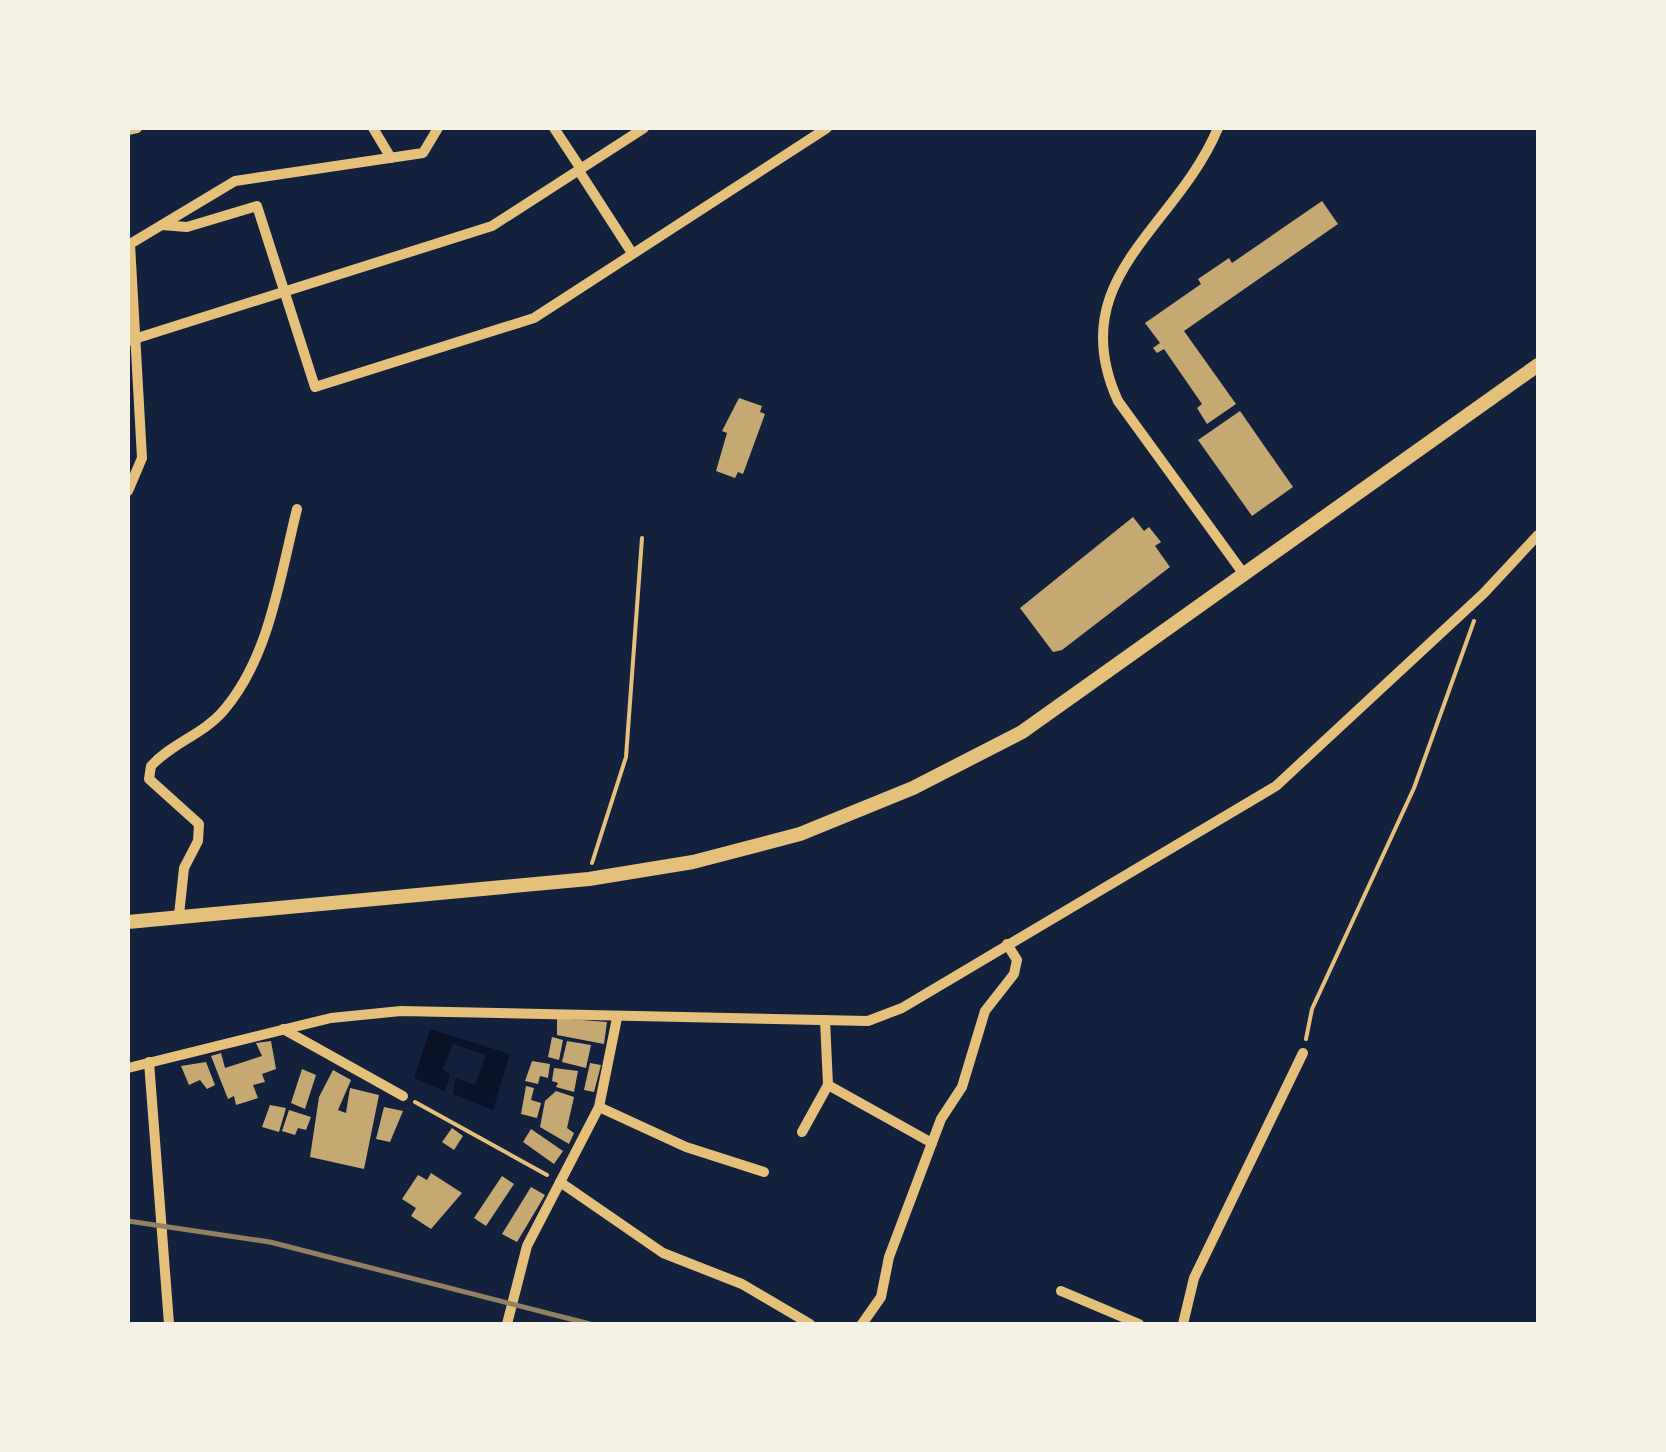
<svg xmlns="http://www.w3.org/2000/svg" width="1666" height="1452" viewBox="0 0 1666 1452" font-family="'Crimson Pro',serif">
  <style>
    .water { fill: #0b132b }
    .building { fill: #c6a872 }
    .lines { fill: none; stroke-linecap: round; stroke-linejoin: round }
    .path { stroke: #e5c07b; stroke-width: 4 }
    .minor { stroke: #e5c07b; stroke-width: 10 }
    .secondary { stroke: #e5c07b; stroke-width: 14 }
    .rail { stroke: #918062; stroke-width: 5 }
  </style>
  <rect width="100%" height="100%" fill="#14213d"/>
  <polygon class="water" points="430,1029 510,1054 493,1110 453,1094 456,1078 475,1085 486,1055 453,1044 443,1069 450,1075 445,1091 414,1078"/>
  <g class="building">
    <polygon points="1322,201 1338,224 1184,331 1236,404 1207,424 1197,408 1202,404 1164,349 1157,353 1153,348 1160,343 1145,323 1201,284 1198,279 1229,258 1232,263"/>
    <polygon points="739,398 762,406 760,412 765,414 743,474 738,472 735,478 716,471 727,433 722,431"/>
    <polygon points="1240,411 1293,487 1252,516 1198,440"/>
    <polygon points="1133,517 1144,531 1149,527 1161,542 1155,546 1170,567 1062,650 1053,652 1020,608"/>
    <polygon points="557,1018 607,1022 604,1044 557,1035"/>
    <polygon points="552,1037 563,1040 559,1060 548,1057"/>
    <polygon points="271,1041 276,1069 262,1074 265,1082 253,1085 258,1098 236,1105 234,1096 228,1099 211,1056 221,1053 225,1068 262,1056 256,1043"/>
    <polygon points="567,1041 591,1045 586,1068 562,1062"/>
    <polygon points="532,1061 550,1064 548,1078 540,1076 538,1084 525,1081"/>
    <polygon points="206,1062 215,1085 207,1089 200,1080 189,1085 181,1066"/>
    <polygon points="590,1063 601,1065 594,1092 584,1090"/>
    <polygon points="554,1068 578,1071 574,1092 556,1087 558,1083 552,1081"/>
    <polygon points="302,1069 316,1075 305,1109 291,1103"/>
    <polygon points="333,1070 351,1080 338,1110 346,1113 350,1088 379,1095 364,1169 310,1157 319,1097"/>
    <polygon points="526,1086 534,1088 531,1100 541,1103 537,1118 521,1114"/>
    <polygon points="556,1091 574,1097 567,1128 574,1133 569,1144 540,1127 545,1101"/>
    <polygon points="270,1105 286,1108 279,1132 262,1127"/>
    <polygon points="384,1107 403,1111 390,1142 376,1139"/>
    <polygon points="289,1110 311,1117 306,1130 298,1128 295,1135 282,1131"/>
    <polygon points="452,1128 463,1136 454,1150 442,1142"/>
    <polygon points="531,1129 563,1151 554,1164 523,1142"/>
    <polygon points="431,1173 462,1193 431,1229 411,1216 416,1208 402,1199 418,1175 427,1180"/>
    <polygon points="502,1176 514,1184 486,1226 474,1218"/>
    <polygon points="531,1187 545,1195 517,1242 502,1234"/>
  </g>
  <g class="lines">
    <g class="path">
      <polyline points="592,863 626,757 642,538"/>
      <polyline points="1306,1039 1312,1009 1414,788 1474,621"/>
      <polyline points="415,1102 547,1175"/>
    </g>
    <g class="minor">
      <polyline points="373,128 391,158"/>
      <polyline points="554,128 581,169"/>
      <path d="M 1218,128 C 1176,229 1062,278 1118,401 L 1243,573"/>
      <polyline points="128,130 137,128"/>
      <polyline points="579,171 632,253"/>
      <polyline points="162,225 187,227 257,206 315,387 534,318 827,128"/>
      <polyline points="128,341 492,226 644,128"/>
      <polyline points="128,491 142,458 130,244 235,181 423,153 438,128"/>
      <path d="M 179,915 L 184,868 L 198,841 L 199,824 L 149,779 L 151,766 C 172,743 204,734 224,710 C 270,656 280,576 297,509"/>
      <polyline points="283,1029 403,1096"/>
      <polyline points="149,1062 169,1324"/>
      <polyline points="128,1068 331,1018 401,1011 868,1021 902,1008 1276,786 1484,593 1538,535"/>
      <polyline points="828,1085 932,1143"/>
      <polyline points="599,1107 686,1147 764,1172"/>
      <polyline points="802,1132 828,1085 825,1020"/>
      <polyline points="560,1182 663,1253 742,1284 810,1324"/>
      <polyline points="1061,1291 1139,1324"/>
      <polyline points="507,1324 527,1246 599,1107 617,1018"/>
      <polyline points="862,1324 881,1297 889,1257 941,1119 962,1087 985,1011 1014,974 1017,960 1007,944"/>
      <polyline points="1183,1324 1194,1278 1303,1053"/>
    </g>
    <polyline class="secondary" points="128,922 589,879 693,862 800,834 913,788 1022,732 1538,365"/>
    <polyline class="rail" points="128,1221 270,1242 590,1324"/>
  </g>
  <rect width="1666" height="1452" fill="none" stroke="#f6f1e7" stroke-width="260"/>
</svg>
